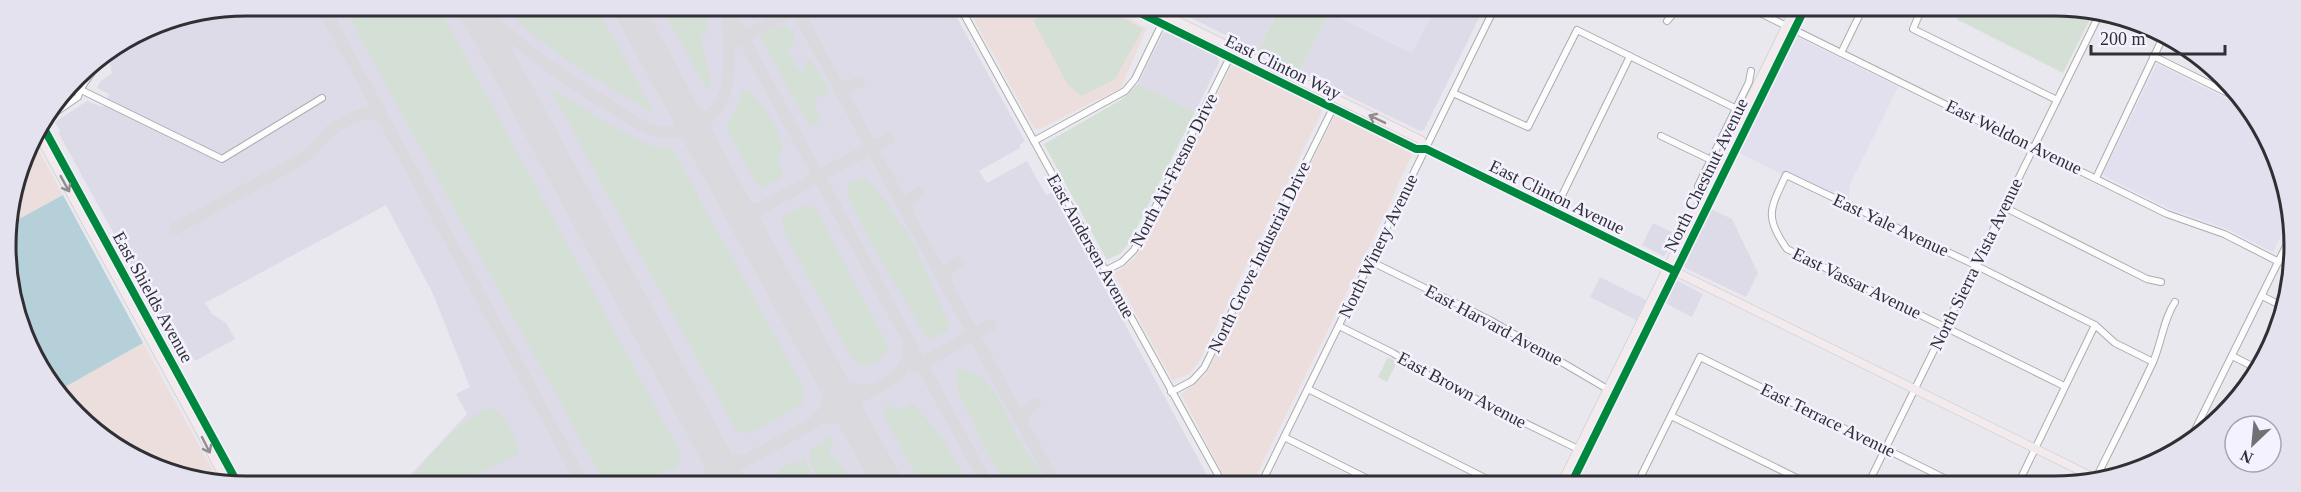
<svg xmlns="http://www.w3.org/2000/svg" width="2301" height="492" viewBox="0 0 2301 492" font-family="'Times New Roman',serif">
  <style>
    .built { fill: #dedbe8 }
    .industrial { fill: #eddede }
    .education { fill: #e2e0ef }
    .green { fill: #d4dfd6 }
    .water { fill: #b5d0d8 }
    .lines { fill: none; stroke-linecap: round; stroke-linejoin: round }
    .taxiway { stroke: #dad9dd; stroke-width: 12 }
    .runway { stroke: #dad9dd; stroke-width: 30 }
    .minor-casing { stroke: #acacb0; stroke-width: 8 }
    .major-casing { stroke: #c6c5c8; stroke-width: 9 }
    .minor { stroke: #fcfcfc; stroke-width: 6 }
    .major { stroke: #f2eaed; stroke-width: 8 }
    .cycleway-casing { stroke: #f5f2ff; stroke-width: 11 }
    .cycleway { stroke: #00873e; stroke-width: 8 }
    .oneway { stroke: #918c90 }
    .labels { text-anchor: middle; stroke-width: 5; stroke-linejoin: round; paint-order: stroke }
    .street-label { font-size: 18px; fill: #302f34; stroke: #f5f2ff }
    .rim { fill: none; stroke: #302f34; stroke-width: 3 }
  </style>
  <rect width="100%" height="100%" fill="#e9e8ee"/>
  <g class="built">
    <polygon points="246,6 951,7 1025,141 1019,145 1020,148 979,171 987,183 1027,161 1046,195 1053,192 1212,484 402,484 467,414 456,394 470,387 433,294 386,205 205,303 212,314 226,323 235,339 195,361 173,322 165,327 58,132 60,131 55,122 87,101 103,107 109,94 97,88 100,82 112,73 108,56 109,52 154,24"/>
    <polygon points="1176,7 1280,7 1258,51 1177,11"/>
    <polygon points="1435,7 1474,7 1480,10 1481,14 1424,130 1420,131 1299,72 1329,12 1412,53"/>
    <polygon points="1166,32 1218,57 1219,63 1195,112 1138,84 1163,33"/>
    <polygon points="1711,209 1732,219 1758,273 1746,297 1685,268 1684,265"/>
    <polygon points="1653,223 1676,234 1666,254 1663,256 1642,245"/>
    <polygon points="1600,277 1646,300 1636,320 1590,297"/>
    <polygon points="1676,280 1703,294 1692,317 1665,303"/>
  </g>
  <g class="industrial">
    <polygon points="967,7 1107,7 1147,28 1121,88 1038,130 1034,128"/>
    <polygon points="1234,65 1321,108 1322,112 1199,362 1189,374 1173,381 1114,274 1133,260 1140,250 1231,67"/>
    <polygon points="1337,116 1410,152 1412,156 1396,188 1393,198 1252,484 1232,484 1223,474 1181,394 1206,375 1334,117"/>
    <polygon points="32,138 63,195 8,225 31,140"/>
    <polygon points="143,343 220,484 214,484 126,454 56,392"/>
  </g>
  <g class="education">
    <polygon points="1344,7 1435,7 1412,53 1339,17"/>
    <polygon points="1796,36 1898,87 1849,186 1849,200 1846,206 1739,153"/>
    <polygon points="2157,64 2251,111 2287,184 2289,219 2273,252 2225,228 2172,210 2104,176 2103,174"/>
  </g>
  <g class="green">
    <polygon points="343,6 438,6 680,452 678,468 657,474 656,484 605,484"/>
    <path d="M 509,6 L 596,6 L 655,114 C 626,96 517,36 509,6 Z"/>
    <polygon points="660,6 702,7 703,14 691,12 695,17 708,19 706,36 700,35 711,79 708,91"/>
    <polygon points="1043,7 1103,7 1143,29 1115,79 1082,96 1068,85 1033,20 1044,13"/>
    <polygon points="1280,7 1319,7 1329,12 1299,72 1258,51"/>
    <polygon points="1953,8 2087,8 2094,11 2063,73 1958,20"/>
    <polygon points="786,25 793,32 795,41 787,51 801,73 808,59 810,60 829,89 829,93 817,98 814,105 821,120 810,127 760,37 771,29"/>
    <polygon points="1138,84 1195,112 1129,243 1121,253 1107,260 1044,144 1121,100"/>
    <polygon points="549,87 622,132 648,145 673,150 803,387 805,398 801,405 750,433 740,432 735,428"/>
    <path d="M 747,90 C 759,97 781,132 782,146 C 783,151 780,155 778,159 L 783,175 L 781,178 L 762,188 L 757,184 L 728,132 L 727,125 L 740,101 L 741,92 Z"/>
    <polygon points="864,178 885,200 913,242 950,326 946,331 933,338 927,337 876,252 847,196 848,183"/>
    <polygon points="805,205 816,209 889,348 877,362 864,366 852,359 784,232 782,217"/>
    <polygon points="1388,357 1397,362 1387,382 1378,377"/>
    <path d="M 959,369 C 992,370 1006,415 1019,440 C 1027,453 1041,469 1044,484 L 1004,484 L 979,436 L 974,422 L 964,406 L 955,381 L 957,370 Z"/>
    <polygon points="911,402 942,437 969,484 921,484 883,414 883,409 886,406 904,409"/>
    <path d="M 490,408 C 503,410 518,441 518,454 L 457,484 L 406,484 C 431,456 455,422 490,408 Z"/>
    <polygon points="828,437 834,443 830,447 829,455 839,462 854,484 822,484 810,463 810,450 823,443"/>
    <polygon points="802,456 818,484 768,484 768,480 773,482 774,475 780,472 780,467 784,468 793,461 801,465"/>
  </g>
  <polygon class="water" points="63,195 143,343 56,392 14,308 7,230 8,225"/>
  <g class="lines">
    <g class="taxiway">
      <polyline points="322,6 583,484"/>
      <path d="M 480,6 C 518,48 563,77 610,106 C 623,114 638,126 653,130 C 675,137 705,127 718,107 C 735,82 728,43 728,13"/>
      <polyline points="726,7 987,484"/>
      <polyline points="795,7 1055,484"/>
      <polyline points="494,21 512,80"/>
      <polyline points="737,41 796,8"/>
      <polyline points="838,85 846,87 859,82"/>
      <polyline points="681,105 698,118 709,116"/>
      <polyline points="701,143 702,128 708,119"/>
      <polyline points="733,201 748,210 759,209 889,138"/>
      <polyline points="907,213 907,201 919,192"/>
      <polyline points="176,228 307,156 331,130 344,122 367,112 379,115 383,119"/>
      <polyline points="751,235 752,218 759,209"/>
      <polyline points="945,283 946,271 958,262"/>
      <polyline points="915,367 991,325"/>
      <path d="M 827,373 C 841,385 854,392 872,390"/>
      <polyline points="827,418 842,418 858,429"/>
      <path d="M 818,419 C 830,407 833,389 827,373"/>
      <polyline points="1023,425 1023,413 1035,404"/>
      <polyline points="712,449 730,460 744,460"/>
      <polyline points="704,483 712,468 712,449"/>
      <polyline points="704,484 898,376 908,359 909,343"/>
    </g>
    <g class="runway">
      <polyline points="472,6 731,484"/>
      <polyline points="627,6 888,484"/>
    </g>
    <g class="minor-casing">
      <g id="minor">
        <polyline points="960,7 1223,484"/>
        <polyline points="1750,8 2167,214 2224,234 2279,262"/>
        <polyline points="1922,8 1913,29 2057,100"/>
        <polyline points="1667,21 1678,8"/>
        <polyline points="1841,53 1863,8"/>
        <polyline points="2153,56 2246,102"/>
        <polyline points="79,89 222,159 322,98"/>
        <polyline points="1453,93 1528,127 1577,30 1745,113"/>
        <polyline points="63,97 71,90 79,89"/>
        <path d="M 47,118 L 78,97 C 81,82 95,72 101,58"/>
        <polyline points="1661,136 1711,160"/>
        <polyline points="1034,141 1125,91 1135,79 1170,7"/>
        <polyline points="2096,178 2164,35"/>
        <polyline points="1704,193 1699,190 1698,186 1749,82 1751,71"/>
        <polyline points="2004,207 2147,279 2161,282"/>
        <polyline points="1554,212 1630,56"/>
        <polyline points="1370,261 1490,320 1609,390"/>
        <polyline points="1105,271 1122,262 1134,250 1230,57"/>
        <polyline points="2262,296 2284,307"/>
        <polyline points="1339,326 1393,353 1433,378 1580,450"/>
        <polyline points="2232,356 2258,369"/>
        <path d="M 2064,386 L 1787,249 C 1764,217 1770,209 1786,175 L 1975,265 L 2095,325 L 2115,343 L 2153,362"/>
        <polyline points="1308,389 1497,484"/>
        <polyline points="1171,392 1192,381 1204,368 1333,108"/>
        <polyline points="1671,416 1809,484"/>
        <polyline points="1284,437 1378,484"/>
        <polyline points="2190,440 2290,238"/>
        <path d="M 2096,478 C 2115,440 2135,401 2153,362 C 2162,342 2163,320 2175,302"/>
        <polyline points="1639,479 1650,484"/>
        <polyline points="1261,484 1495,7"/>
        <polyline points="1637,484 1700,357 1956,484"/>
        <polyline points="1868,484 2100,13"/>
        <polyline points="2018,484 2095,325"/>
      </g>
    </g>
    <g class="major-casing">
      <g id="major">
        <polyline points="1128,7 1416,149 1426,149 1445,158 2099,480"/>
        <polyline points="1149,7 1421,140 1426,149"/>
        <polyline points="42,125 238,484"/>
        <polyline points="37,132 193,418 227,484"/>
        <polyline points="1561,484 1795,8"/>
        <polyline points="1571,484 1805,8"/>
      </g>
    </g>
    <use href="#minor" class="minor"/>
    <use href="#major" class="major"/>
    <g class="cycleway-casing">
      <g id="cycleway">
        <polyline points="1128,7 1416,149 1426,149 1675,271"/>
        <polyline points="42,125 238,484"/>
        <polyline points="1571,484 1805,8"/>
      </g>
    </g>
    <use href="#cycleway" class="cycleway"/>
  </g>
  <defs><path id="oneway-shaft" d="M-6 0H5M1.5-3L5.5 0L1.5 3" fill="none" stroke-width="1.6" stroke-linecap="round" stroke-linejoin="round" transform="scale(1.5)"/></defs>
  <g class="oneway">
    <use href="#oneway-shaft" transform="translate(1377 119) rotate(-154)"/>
    <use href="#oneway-shaft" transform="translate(65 184) rotate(61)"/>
    <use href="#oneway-shaft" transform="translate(206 445) rotate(63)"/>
  </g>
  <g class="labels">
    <g class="street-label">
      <text transform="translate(1283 67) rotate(26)" y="6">East Clinton Way</text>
      <text transform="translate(2014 137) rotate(26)" y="6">East Weldon Avenue</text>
      <text transform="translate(1174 170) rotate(-63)" y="6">North Air-Fresno Drive</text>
      <text transform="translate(1706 175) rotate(-64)" y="6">North Chestnut Avenue</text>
      <text transform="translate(1557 197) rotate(26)" y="6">East Clinton Avenue</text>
      <text transform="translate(1891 225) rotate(25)" y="6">East Yale Avenue</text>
      <text transform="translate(1091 246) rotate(61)" y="6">East Andersen Avenue</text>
      <text transform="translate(1378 246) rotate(-64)" y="6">North Winery Avenue</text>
      <text transform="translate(1259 257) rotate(-64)" y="6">North Grove Industrial Drive</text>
      <text transform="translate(1976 264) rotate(-64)" y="6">North Sierra Vista Avenue</text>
      <text transform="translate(1857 283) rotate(26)" y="6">East Vassar Avenue</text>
      <text transform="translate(153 297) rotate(61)" y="6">East Shields Avenue</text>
      <text transform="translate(1494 325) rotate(28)" y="6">East Harvard Avenue</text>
      <text transform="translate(1462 390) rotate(28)" y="6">East Brown Avenue</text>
      <text transform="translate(1828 420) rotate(26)" y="6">East Terrace Avenue</text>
    </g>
  </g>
  <path d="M0 0H2301V492H0ZM246 16H2054A230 230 0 0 1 2284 246V246A230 230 0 0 1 2054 476H246A230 230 0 0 1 16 246V246A230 230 0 0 1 246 16Z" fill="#e5e2ef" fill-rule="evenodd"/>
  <path class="rim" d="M246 16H2054A230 230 0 0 1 2284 246V246A230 230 0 0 1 2054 476H246A230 230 0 0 1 16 246V246A230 230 0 0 1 246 16Z"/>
  <g transform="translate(2253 444) rotate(206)"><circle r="28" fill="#f5f2ff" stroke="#a6a4ae" stroke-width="1.5"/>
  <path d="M0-4.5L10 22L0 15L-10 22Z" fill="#717075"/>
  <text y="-9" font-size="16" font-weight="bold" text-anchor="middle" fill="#302f34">N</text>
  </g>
  <path d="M2091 45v9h134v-9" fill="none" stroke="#302f34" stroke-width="3"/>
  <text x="2100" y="45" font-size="18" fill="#302f34" stroke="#f5f2ff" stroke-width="4.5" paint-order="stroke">200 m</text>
</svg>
